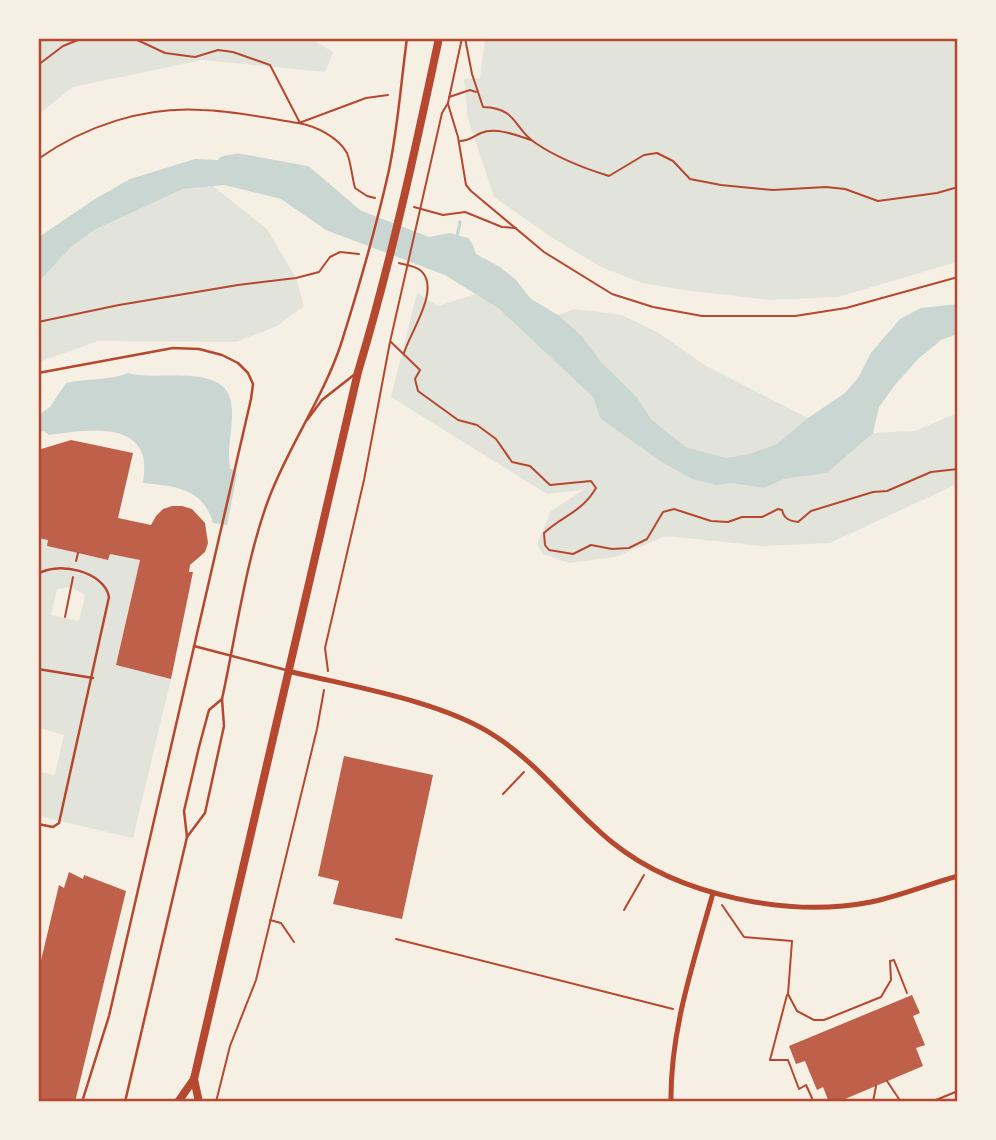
<svg xmlns="http://www.w3.org/2000/svg" width="996" height="1140" viewBox="0 0 996 1140" font-family="Poppins,sans-serif">
  <style>
    .green { fill: #e2e4dc; fill-rule: evenodd }
    .water { fill: #c9d6d2 }
    .lines { fill: none; stroke-linecap: round; stroke-linejoin: round }
    .stream { stroke: #c9d6d2; stroke-width: 3.5 }
    .river { stroke: #c9d6d2; stroke-width: 21 }
    .building { fill: #bf614a }
    .path { stroke: #b5482f; stroke-width: 2 }
    .service { stroke: #b5482f; stroke-width: 2.5 }
    .minor { stroke: #b5482f; stroke-width: 5 }
    .primary { stroke: #b5482f; stroke-width: 8 }
    .neatline { fill: none; stroke: #b5482f; stroke-width: 2.5 }
  </style>
  <rect width="100%" height="100%" fill="#f6efe4"/>
  <g class="green">
    <polygon points="39,39 311,39 333,52 325,72 202,60 73,87 39,114"/>
    <polygon points="485,39 957,39 957,262 838,297 770,300 691,291 642,283 601,267 551,237 494,197 468,119 464,79 480,78"/>
    <polygon points="213,186 267,229 296,278 304,306 277,326 236,342 98,341 39,362 38,281 71,247 94,230 183,189"/>
    <polygon points="417,293 438,306 475,294 498,308 582,386 593,397 600,418 608,424 657,459 717,485 731,483 764,488 784,479 827,473 873,433 915,431 957,413 957,484 830,543 763,546 666,536 616,557 569,563 543,554 537,544 551,511 583,490 547,494 391,397"/>
    <polygon points="574,309 622,315 659,333 706,366 808,418 777,444 749,454 726,458 686,447 651,419 637,397 601,362 582,336 558,315"/>
    <path d="M 39,538 L 48,540 L 47,546 L 108,560 L 110,554 L 140,560 L 116,665 L 171,679 L 133,838 L 39,816 L 39,772 L 55,775 L 64,735 L 39,728 ZM 71,587 L 85,595 L 79,621 L 51,615 L 57,589 Z"/>
  </g>
  <g class="water">
    <polygon points="195,159 237,161 299,182 336,201 429,237 450,233 468,238 472,243 476,254 500,267 516,280 531,299 558,315 582,336 601,362 637,397 651,419 686,447 726,458 749,454 777,444 808,418 845,393 858,378 871,353 900,319 921,308 957,304 957,334 941,340 918,359 895,385 879,407 873,433 827,473 784,479 764,488 731,483 717,485 692,479 657,459 608,424 600,418 593,397 498,308 445,275 326,230 281,199 224,185 183,189 94,230 71,247 39,281 39,237 95,199 130,179"/>
    <path d="M 128,373 C 155,382 224,362 231,402 C 235,422 226,446 230,468 L 237,473 L 227,525 L 213,523 C 203,488 175,486 143,483 C 144,473 146,461 141,451 C 127,421 74,432 49,435 L 44,431 L 39,432 L 39,415 L 50,407 L 66,383 C 87,378 108,381 128,373 Z"/>
  </g>
  <g class="lines">
    <polyline class="stream" points="457,237 460,222"/>
    <polyline class="river" points="226,166 238,164 304,176 352,217"/>
  </g>
  <g class="building">
    <polygon points="71,440 133,453 118,518 151,525 156,516 163,509 172,506 182,506 192,509 205,523 208,543 205,552 190,565 189,572 193,572 171,679 116,665 140,560 110,554 108,560 78,553 47,546 48,540 38,538 38,450"/>
    <polygon points="344,756 433,775 402,919 333,904 339,881 318,876"/>
    <polygon points="69,872 83,879 84,875 126,891 75,1102 47,1102 38,1098 38,973 59,885 64,888"/>
    <polygon points="912,995 920,1013 913,1016 925,1045 916,1048 923,1066 838,1102 829,1102 823,1087 817,1090 805,1061 796,1064 789,1046"/>
  </g>
  <g class="lines">
    <g class="path">
      <polyline points="133,38 165,53 195,57 218,50 233,52 270,65 300,123"/>
      <path d="M 465,38 L 472,74 L 483,107 C 517,108 513,127 534,142 C 557,158 583,168 609,176 L 644,155 L 657,153 L 673,161 L 690,179 L 721,185 L 773,190 L 826,187 L 845,189 L 878,201 L 937,193 L 958,187"/>
      <polyline points="38,65 63,46 83,38"/>
      <polyline points="449,97 470,90 476,92"/>
      <polyline points="448,104 458,137 466,185 471,191 544,252 612,294 653,307 702,316 795,316 846,308 958,277"/>
      <polyline points="299,123 366,98 388,95"/>
      <path d="M 460,141 C 470,141 472,137 481,133 C 496,127 516,135 531,140"/>
      <path d="M 38,159 C 85,126 145,106 202,110 C 234,111 267,118 298,123 C 316,126 338,137 347,153 C 351,163 352,177 355,188 L 367,196 L 375,198"/>
      <polyline points="414,207 443,215 465,212 502,227 516,228"/>
      <path d="M 399,263 C 406,265 415,266 420,270 C 442,288 410,332 404,353"/>
      <polyline points="38,322 119,305 238,285 296,278 319,272 330,257 340,252 359,254"/>
      <path d="M 391,342 L 420,370 L 415,379 L 418,391 L 458,420 L 477,425 L 496,439 L 512,462 L 530,466 L 550,485 L 591,481 L 596,488 C 582,512 564,515 544,533 L 545,545 L 549,550 L 573,554 L 591,545 L 612,549 L 629,548 L 647,539 L 663,512 L 674,509 L 711,521 L 728,522 L 742,517 L 762,517 L 778,509 L 782,510 C 784,519 790,521 798,522 L 811,511 L 873,492 L 887,491 L 931,472 L 958,469"/>
      <polyline points="76,561 78,553"/>
      <polyline points="65,617 73,577"/>
      <polyline points="328,671 325,648 364,480 390,342 442,113 448,103 462,38"/>
      <polyline points="503,794 524,772"/>
      <polyline points="722,905 744,937 792,941 788,994 797,1011 814,1020 824,1020 881,997 891,980 890,961 894,960 907,993"/>
      <polyline points="624,910 644,875"/>
      <polyline points="270,920 281,923 294,942"/>
      <polyline points="396,939 673,1009"/>
      <polyline points="787,995 770,1060 788,1060 799,1089 806,1085 812,1098"/>
      <polyline points="887,1081 901,1102"/>
      <polyline points="216,1102 230,1046 256,980 317,729 324,690"/>
      <polyline points="873,1102 876,1086"/>
      <polyline points="931,1102 958,1091"/>
    </g>
    <g class="service">
      <polyline points="38,373 173,348 199,349 222,355 238,363 248,373 253,384 251,399 109,1016 82,1102"/>
      <polyline points="307,420 322,400 355,374"/>
      <path d="M 38,574 C 58,561 104,571 109,597 L 59,823 L 53,827 L 38,824"/>
      <polyline points="194,646 286,670"/>
      <polyline points="38,669 93,678"/>
      <path d="M 187,837 L 205,813 L 224,726 L 222,699 C 236,635 246,559 269,498 C 289,445 323,398 341,344 C 359,287 376,228 389,170 C 398,127 401,82 407,38"/>
      <polyline points="125,1102 187,837 184,811 199,747 209,710 222,699"/>
    </g>
    <g class="minor">
      <path d="M 288,671 C 349,686 443,701 495,736 C 540,765 572,810 613,843 C 679,896 789,918 871,902 C 900,896 929,884 958,876"/>
      <path d="M 671,1102 C 670,1030 694,961 713,893"/>
    </g>
    <g class="primary">
      <polyline points="194,1079 199,1102"/>
      <path d="M 178,1102 L 194,1079 L 358,372 C 391,262 415,151 439,38"/>
    </g>
  </g>
  <rect width="996" height="1140" fill="none" stroke="#f6efe4" stroke-width="80"/>
  <rect x="40" y="40" width="916" height="1060" class="neatline"/>
</svg>
